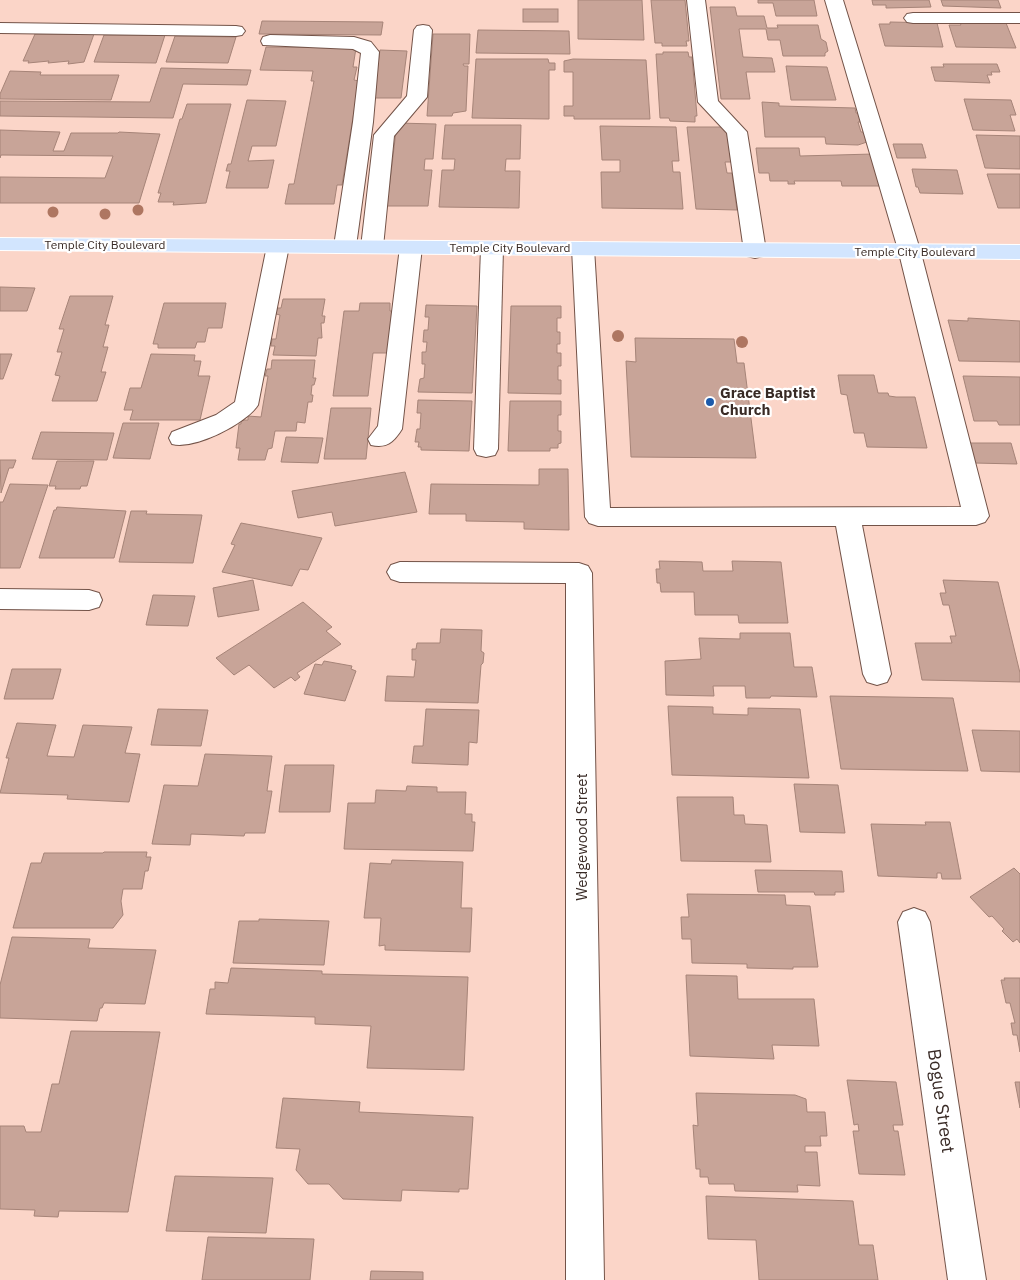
<svg xmlns="http://www.w3.org/2000/svg" width="1020" height="1280" viewBox="0 0 1020 1280" font-family="'IBM Plex Sans',sans-serif">
  <style>
    .building { fill: #c8a498; stroke: #a68478 }
    .lines { fill: none; stroke-linecap: round; stroke-linejoin: round }
    .minor-casing { stroke: #735348; stroke-width: 2 }
    .major-casing { stroke: #fff; stroke-width: 2 }
    .minor { fill: #fff; fill-rule: evenodd }
    .major { fill: #d2e5fe; fill-rule: evenodd }
    .tree { fill: #ae7661 }
    .poi-dot { fill: #1b5aab; stroke: #fff; stroke-width: 2 }
    .labels { text-anchor: middle; stroke-width: 4.5; stroke-linejoin: round; paint-order: stroke }
    .far-street-label { font-size: 12px; fill: #382a25; stroke: #fff }
    .poi-label { font-size: 15px; font-weight: bold; fill: #382a25; stroke: #fff; text-anchor: start }
    .street-label { font-size: 15px; fill: #382a25; stroke: #fff }
    .near-street-label { font-size: 18px; fill: #382a25; stroke: #fff }
  </style>
  <rect width="100%" height="100%" fill="#fbd5c8"/>
  <g class="building">
    <polygon points="578,0 642,0 644,40 578,39"/>
    <polygon points="651,0 685,0 689,41 686,41 687,46 662,46 662,43 655,43"/>
    <polygon points="758,0 814,0 817,16 776,16 773,3 758,3"/>
    <polygon points="872,0 929,0 931,7 886,8 886,5 873,5"/>
    <polygon points="941,0 998,0 1001,8 943,6"/>
    <polygon points="710,7 735,7 737,16 764,16 767,28 778,28 777,25 818,25 821,39 826,42 828,51 825,53 825,56 783,56 780,40 768,40 766,29 739,29 743,57 772,58 775,72 746,72 750,99 721,99"/>
    <rect x="523" y="9" width="35" height="13"/>
    <polygon points="262,21 383,22 381,35 259,34"/>
    <polygon points="890,22 937,23 943,47 885,46 879,24 890,24"/>
    <polygon points="960,23 1006,23 1016,48 956,47 949,25 961,25"/>
    <polygon points="478,30 569,31 570,54 476,53"/>
    <polygon points="35,34 94,34 84,62 68,64 69,61 48,63 49,61 28,63 29,61 23,61"/>
    <polygon points="433,34 470,34 469,64 463,64 464,66 468,66 466,111 453,113 452,116 427,116"/>
    <polygon points="104,35 165,35 156,63 94,62"/>
    <polygon points="175,36 236,37 228,63 166,62"/>
    <polygon points="266,47 356,48 353,67 357,67 354,80 359,81 342,185 337,185 334,204 285,204 289,184 294,184 314,81 311,81 313,71 260,70"/>
    <polygon points="380,50 407,51 401,98 373,98"/>
    <polygon points="663,52 688,52 689,57 692,57 697,116 695,116 695,122 670,121 669,118 660,118 656,54 663,54"/>
    <polygon points="476,59 548,59 549,63 555,63 555,70 549,70 549,119 472,118"/>
    <polygon points="573,59 646,60 650,119 574,119 574,116 564,116 564,106 573,106 573,72 564,72 564,61"/>
    <polygon points="943,64 997,64 1000,72 991,72 992,75 987,75 990,83 935,81 931,67 944,67"/>
    <polygon points="786,66 827,67 836,100 791,100"/>
    <polygon points="161,68 251,70 247,85 183,84 173,118 0,116 0,101 150,102"/>
    <polygon points="10,71 41,72 40,75 119,75 111,100 0,99 0,94"/>
    <polygon points="964,99 1011,100 1016,115 1010,115 1015,131 973,130"/>
    <polygon points="247,100 286,101 276,146 252,146 248,161 274,160 268,188 226,188 230,171 226,171 228,164 231,164"/>
    <polygon points="762,102 779,103 779,106 855,108 856,113 861,113 863,122 858,122 861,132 865,132 867,142 858,145 826,144 825,137 765,137"/>
    <polygon points="187,104 231,104 206,203 173,205 174,202 158,202 161,193 158,193 180,119 182,119"/>
    <polygon points="397,123 436,124 433,159 425,159 424,170 432,170 428,206 387,206"/>
    <polygon points="445,125 521,125 520,159 506,159 505,171 520,171 519,208 439,207 442,170 454,170 455,159 442,159"/>
    <polygon points="600,126 676,127 679,161 672,161 673,172 680,172 683,209 602,208 601,172 620,172 620,160 602,160"/>
    <polygon points="687,127 726,127 731,162 725,162 727,173 732,173 737,210 696,209"/>
    <polygon points="0,130 60,132 53,151 64,151 71,133 118,133 119,132 160,134 139,203 0,203 0,177 105,178 113,156 1,155 0,158"/>
    <polygon points="976,135 1020,136 1020,169 985,168"/>
    <polygon points="893,144 922,144 926,158 897,158"/>
    <polygon points="756,148 799,148 800,156 873,154 880,186 842,186 841,181 794,181 795,184 788,184 788,181 770,181 769,173 759,173"/>
    <polygon points="912,169 957,170 963,194 920,193 918,187 916,187"/>
    <polygon points="987,174 1020,174 1020,208 998,208"/>
    <polygon points="0,287 35,288 27,311 0,311"/>
    <polygon points="70,296 113,296 105,325 109,325 103,347 108,347 101,372 106,372 97,401 52,401 60,376 55,375 62,352 57,352 64,329 59,329"/>
    <polygon points="283,299 325,299 322,316 325,316 324,323 321,323 322,338 318,338 316,356 273,355 275,346 271,346 272,339 276,339 280,315 276,314 277,308 281,308"/>
    <polygon points="164,303 226,303 222,328 208,328 205,342 197,342 195,348 158,348 158,344 153,344"/>
    <polygon points="360,303 390,303 390,311 392,311 388,353 373,353 368,396 333,396 344,311 359,311"/>
    <polygon points="426,305 477,306 472,393 418,392 420,379 424,378 425,364 422,364 422,352 426,352 427,342 423,342 424,330 428,330 429,317 425,317"/>
    <polygon points="511,306 561,306 561,318 557,318 557,332 560,332 560,344 557,344 557,353 561,353 561,366 558,366 558,380 561,380 561,394 508,393"/>
    <polygon points="968,318 1020,321 1020,362 959,361 948,320 968,321"/>
    <polygon points="635,338 734,339 737,363 744,363 756,458 631,457 626,361 636,362"/>
    <polygon points="0,354 12,354 3,379 0,379"/>
    <polygon points="151,354 195,355 194,361 201,361 198,376 210,376 200,420 130,420 133,410 124,410 130,388 141,388"/>
    <polygon points="272,360 315,360 313,378 316,378 314,385 312,385 311,395 313,395 312,402 308,402 305,423 297,422 296,431 275,431 272,448 268,449 265,460 238,460 240,448 236,448 239,424 241,424 241,420 248,420 248,416 261,417 268,376 265,376 267,369 271,369"/>
    <polygon points="838,375 874,375 878,393 888,393 889,396 896,397 915,397 927,448 867,447 864,433 854,433 847,395 841,394"/>
    <polygon points="963,376 1020,377 1020,425 999,425 997,421 974,421"/>
    <polygon points="418,400 472,401 469,451 421,450 421,447 418,447 419,442 415,442 417,429 420,429 421,413 417,413"/>
    <polygon points="510,401 561,401 561,415 558,415 558,431 561,431 561,443 558,444 558,448 550,448 550,451 508,451"/>
    <polygon points="331,408 371,408 366,459 324,459"/>
    <polygon points="123,423 159,423 150,459 113,458"/>
    <polygon points="41,432 114,433 107,460 32,459"/>
    <polygon points="286,437 323,438 318,463 281,462"/>
    <polygon points="969,443 1011,443 1017,464 974,463"/>
    <polygon points="0,460 16,460 13,468 9,468 1,493"/>
    <polygon points="57,461 94,461 87,486 81,486 80,489 55,489 56,486 49,486"/>
    <polygon points="539,469 568,469 569,530 524,529 524,522 466,521 466,514 429,514 431,484 539,485"/>
    <polygon points="405,472 417,512 335,526 332,512 298,518 292,491"/>
    <polygon points="10,484 48,485 20,568 0,568 0,502 3,502"/>
    <polygon points="57,507 126,511 114,558 39,558 54,510 56,510"/>
    <polygon points="131,511 147,511 146,514 202,515 193,563 119,562"/>
    <polygon points="241,523 322,538 308,570 300,569 292,586 222,572 235,545 231,544"/>
    <polygon points="659,561 702,562 703,571 733,571 732,561 781,562 788,623 739,623 738,615 695,615 694,592 661,592 660,583 657,583 656,569 660,569"/>
    <polygon points="253,580 259,610 218,617 213,588"/>
    <polygon points="943,580 998,582 1020,673 1020,682 922,680 915,643 952,643 950,636 956,636 949,605 943,605 940,593 946,593"/>
    <polygon points="153,595 195,596 188,626 146,625"/>
    <polygon points="303,602 332,627 326,631 341,644 297,673 300,677 295,681 291,677 274,688 249,665 234,675 216,658"/>
    <polygon points="441,629 482,630 481,651 484,653 483,663 481,665 478,703 385,701 387,676 414,677 416,660 412,660 412,649 416,649 417,643 440,643"/>
    <polygon points="740,633 790,633 794,667 812,667 817,697 771,696 770,698 746,698 745,686 713,686 714,696 666,695 665,661 701,659 699,638 740,639"/>
    <polygon points="324,661 352,666 351,669 356,671 345,701 304,694 315,664 322,665"/>
    <polygon points="12,669 61,669 53,699 4,699"/>
    <polygon points="830,696 953,698 968,771 841,769"/>
    <polygon points="668,706 713,707 713,714 748,715 748,708 800,709 809,778 672,775"/>
    <polygon points="158,709 208,710 201,746 151,745"/>
    <polygon points="426,709 479,710 477,743 469,742 468,765 412,763 414,746 423,746"/>
    <polygon points="17,723 56,725 47,756 74,757 83,725 132,727 125,753 140,754 129,802 67,799 68,795 0,793 9,758 6,758"/>
    <polygon points="972,730 1020,731 1020,772 981,771"/>
    <polygon points="205,754 272,756 267,791 272,791 265,833 245,833 244,836 191,834 190,845 152,844 164,785 198,786"/>
    <polygon points="285,765 334,765 330,812 279,812"/>
    <polygon points="794,784 838,785 845,833 800,832"/>
    <polygon points="407,786 437,787 437,792 466,792 465,814 472,814 472,822 475,822 473,851 344,849 348,803 375,803 376,790 406,791"/>
    <polygon points="677,797 733,797 734,815 744,815 745,824 767,825 771,862 681,861"/>
    <polygon points="925,822 950,822 961,879 942,879 941,873 937,873 937,878 878,876 871,824 926,825"/>
    <polygon points="104,852 147,852 146,857 151,857 148,871 145,871 142,889 123,889 121,901 123,915 113,928 13,928 31,863 41,863 44,853 103,853"/>
    <polygon points="392,860 463,862 461,908 472,908 470,952 385,950 385,945 379,946 381,918 364,918 370,863 391,864"/>
    <polygon points="1014,868 1020,874 1020,943 1017,939 1013,942 1002,931 1004,929 992,916 989,917 970,897"/>
    <polygon points="755,870 842,871 844,892 835,892 835,895 815,895 814,892 758,892"/>
    <polygon points="687,894 785,895 786,905 810,906 818,967 793,967 793,969 747,968 747,964 692,963 691,939 682,939 681,917 689,917"/>
    <polygon points="259,919 329,921 324,965 233,963 239,921 259,921"/>
    <polygon points="12,937 90,939 88,948 156,950 145,1004 104,1003 102,1008 100,1008 97,1021 0,1018 0,985"/>
    <polygon points="231,968 322,971 322,974 468,977 464,1070 367,1068 371,1026 315,1024 315,1017 206,1014 210,989 215,989 215,982 228,983"/>
    <polygon points="686,975 737,976 738,999 814,999 819,1046 772,1045 774,1059 690,1056"/>
    <polygon points="1004,978 1020,978 1020,1052 1017,1035 1013,1035 1011,1023 1015,1023 1010,1003 1006,1003 1001,980 1005,980"/>
    <polygon points="71,1031 160,1032 128,1212 59,1211 58,1217 34,1216 35,1210 0,1209 0,1126 24,1126 26,1132 41,1132 52,1084 59,1084"/>
    <polygon points="847,1080 896,1082 903,1125 893,1125 894,1131 898,1131 905,1175 859,1174 853,1131 859,1131 858,1124 854,1125"/>
    <polygon points="1015,1082 1020,1082 1020,1108"/>
    <polygon points="696,1093 795,1095 806,1099 807,1112 825,1112 827,1136 820,1136 821,1146 805,1146 805,1152 817,1152 820,1186 797,1185 798,1192 735,1191 734,1184 709,1184 708,1177 700,1177 700,1169 696,1169 693,1125 698,1126"/>
    <polygon points="283,1098 360,1102 359,1112 473,1117 468,1189 459,1189 459,1192 402,1190 401,1201 343,1199 329,1184 308,1184 296,1170 300,1149 276,1148"/>
    <polygon points="175,1176 273,1178 266,1233 166,1231"/>
    <polygon points="706,1196 853,1201 859,1245 873,1245 878,1280 759,1280 756,1240 708,1239"/>
    <polygon points="208,1237 314,1239 310,1280 202,1280"/>
    <polygon points="371,1271 423,1272 423,1280 370,1280"/>
  </g>
  <g class="lines">
    <g class="minor-casing">
      <g id="minor">
        <polygon points="687,0 705,0 718,101 747,132 766,251 763,256 755,258 747,256 744,251 727,133 698,102"/>
        <polygon points="825,0 843,0 921,253 989,516 985,522 976,525 862,525 891,674 887,682 877,685 867,682 863,674 836,526 598,526 589,523 585,517 572,248 575,243 583,242 591,243 594,248 610,508 961,507 899,253"/>
        <polygon points="913,13 1020,13 1020,23 913,23 907,22 904,18 907,14"/>
        <polygon points="0,23 236,26 242,27 245,31 242,35 236,36 0,33"/>
        <polygon points="423,25 429,26 432,30 427,97 394,136 383,247 380,252 372,253 364,252 361,247 374,135 407,96 414,30 417,26"/>
        <polygon points="270,35 354,37 371,42 379,52 373,122 356,246 353,251 345,252 337,251 334,246 353,122 361,53 353,49 263,45 261,41 263,37"/>
        <path d="M 278,240 L 286,241 L 289,246 L 258,405 C 246,424 194,450 172,444 L 169,438 L 172,432 L 216,415 L 235,402 L 267,246 L 270,241 Z"/>
        <path d="M 411,241 L 419,242 L 422,247 L 402,429 C 394,442 386,449 371,445 L 368,439 L 378,426 L 400,247 L 403,242 Z"/>
        <polygon points="492,242 500,243 503,248 498,449 495,455 486,457 477,455 474,449 481,248 484,243"/>
        <polygon points="400,562 579,563 588,566 592,573 604,1280 566,1280 566,583 400,582 391,579 387,572 391,565"/>
        <polygon points="0,589 89,590 99,593 102,600 99,607 89,610 0,609"/>
        <polygon points="914,908 925,912 930,922 986,1280 948,1280 898,922 903,912"/>
      </g>
    </g>
    <g class="major-casing">
      <polygon id="major" points="0,238 1020,245 1020,259 0,250"/>
    </g>
    <use href="#minor" class="minor"/>
    <use href="#major" class="major"/>
  </g>
  <g class="tree">
    <circle cx="138" cy="210" r="5.5"/>
    <circle cx="53" cy="212" r="5.5"/>
    <circle cx="105" cy="214" r="5.5"/>
    <circle cx="618" cy="336" r="6"/>
    <circle cx="742" cy="342" r="6"/>
  </g>
  <circle class="poi-dot" cx="710" cy="402" r="5"/>
  <g class="labels">
    <g class="far-street-label">
      <text x="105" y="249">Temple City Boulevard</text>
      <text x="510" y="252">Temple City Boulevard</text>
      <text x="915" y="256">Temple City Boulevard</text>
    </g>
    <g class="poi-label">
      <text x="720" y="398">Grace Baptist<tspan x="720" dy="17">Church</tspan></text>
    </g>
    <g class="street-label">
      <text transform="translate(582 837) rotate(-90)" y="5">Wedgewood Street</text>
    </g>
    <g class="near-street-label">
      <text transform="translate(941 1101) rotate(82)" y="6">Bogue Street</text>
    </g>
  </g>
</svg>
